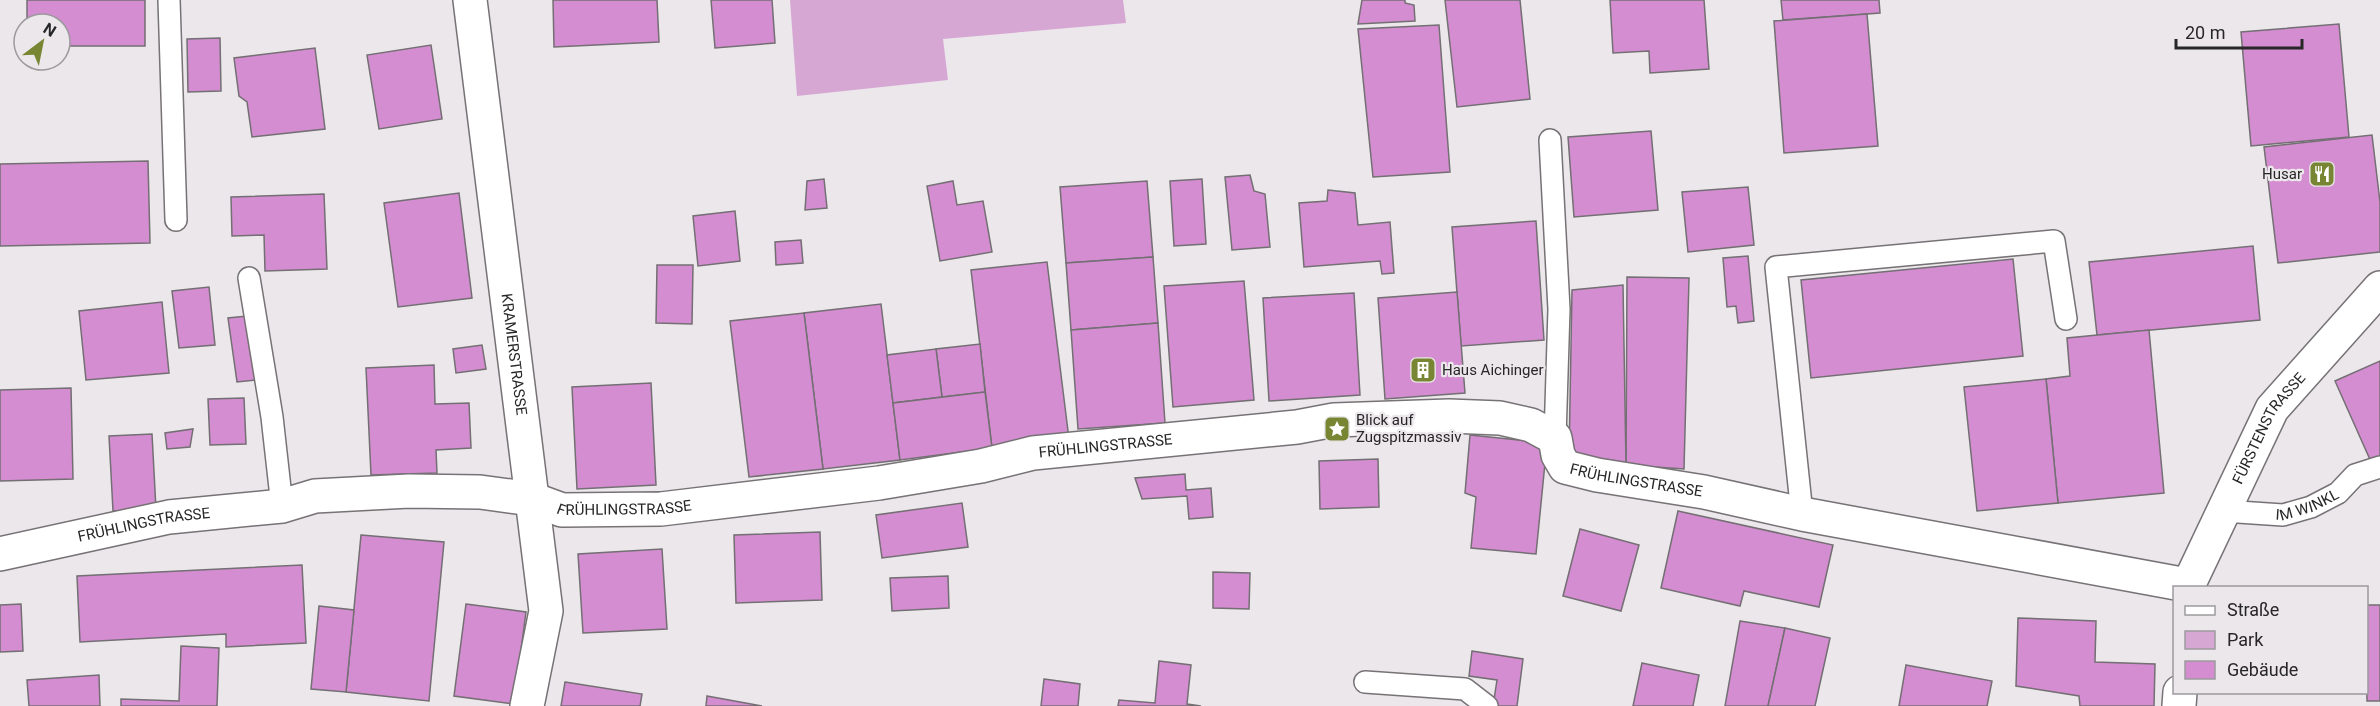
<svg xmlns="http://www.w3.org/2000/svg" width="2380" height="706" viewBox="0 0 2380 706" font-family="Roboto,sans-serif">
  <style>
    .green { fill: #d7a7d4 }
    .building { fill: #d48dd1; stroke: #736f73; stroke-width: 1.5 }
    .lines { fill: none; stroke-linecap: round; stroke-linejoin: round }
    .service-casing { stroke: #767275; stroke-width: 24 }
    .minor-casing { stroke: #767275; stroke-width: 36 }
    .service { stroke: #fff; stroke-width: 21 }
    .minor { stroke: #fff; stroke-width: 33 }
    .labels { text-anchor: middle; stroke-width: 4.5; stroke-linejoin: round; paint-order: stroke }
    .poi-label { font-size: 15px; fill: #282728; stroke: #ebe7eb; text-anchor: start }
    .street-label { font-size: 15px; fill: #282728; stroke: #ebe7eb }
  </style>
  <rect width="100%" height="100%" fill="#ebe7eb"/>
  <polygon class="green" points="790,0 1123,0 1126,23 943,39 948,80 797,96"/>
  <g class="building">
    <polygon points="27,0 145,0 145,46 60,46 60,24 27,24"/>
    <polygon points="553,0 657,0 659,42 554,47"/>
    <polygon points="711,0 772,0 775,43 715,48"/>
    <polygon points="1362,0 1405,0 1405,3 1414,5 1415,21 1358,24"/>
    <polygon points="1445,0 1520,0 1530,99 1457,107"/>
    <polygon points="1610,0 1704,0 1709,69 1650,73 1649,51 1613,53"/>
    <polygon points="1781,0 1879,0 1880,13 1783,20"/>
    <polygon points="1867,14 1878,146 1784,153 1774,21"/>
    <polygon points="2339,24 2349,137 2251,146 2241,32"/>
    <polygon points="1439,25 1450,172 1373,177 1358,29"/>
    <polygon points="220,38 221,91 188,92 187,39"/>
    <polygon points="431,45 442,119 379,129 367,55"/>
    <polygon points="315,48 325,129 252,137 247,102 239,96 234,58"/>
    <polygon points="1651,131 1658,210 1574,217 1568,137"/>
    <polygon points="2372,135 2380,202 2380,252 2278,263 2264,147"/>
    <polygon points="148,161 150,243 0,246 0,164"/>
    <polygon points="1250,175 1254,191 1265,194 1270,247 1232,250 1225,177"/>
    <polygon points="824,179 827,208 805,210 807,181"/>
    <polygon points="1202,179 1206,244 1174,246 1170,181"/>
    <polygon points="953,181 957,205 983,201 992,252 940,261 927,186"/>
    <polygon points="1147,181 1153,257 1066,263 1060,187"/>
    <polygon points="1748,187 1754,245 1688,252 1682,192"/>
    <polygon points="1328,190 1355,193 1358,225 1390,222 1394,273 1382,274 1380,261 1304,267 1299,203 1327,201"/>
    <polygon points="459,193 472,298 398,307 384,203"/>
    <polygon points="324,194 327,269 265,271 264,235 232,236 231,197"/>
    <polygon points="735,211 740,261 698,266 693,216"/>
    <polygon points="1536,221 1544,340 1461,346 1452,227"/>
    <polygon points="801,240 803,263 776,265 775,242"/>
    <polygon points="2253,246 2260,320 2097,335 2089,262"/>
    <polygon points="1748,256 1754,321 1738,323 1736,306 1727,307 1723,258"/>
    <polygon points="1153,257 1158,323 1071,330 1066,263"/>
    <polygon points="2013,259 2023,356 1811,378 1801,280"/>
    <polygon points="1047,262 1069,439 992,448 971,270"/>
    <polygon points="657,265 693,265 692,324 656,323"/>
    <polygon points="1627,277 1689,278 1684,469 1626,465"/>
    <polygon points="1244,281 1254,400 1173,407 1164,286"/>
    <polygon points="1623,285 1626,465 1569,458 1572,290"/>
    <polygon points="209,287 215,345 179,348 172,291"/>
    <polygon points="1457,292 1465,393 1385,399 1378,298"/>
    <polygon points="1354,293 1360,395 1269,401 1263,298"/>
    <polygon points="162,302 169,373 86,380 79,311"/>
    <polygon points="881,304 900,460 823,469 804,313"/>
    <polygon points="804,313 823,469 749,477 730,321"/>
    <polygon points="247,316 256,380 237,382 228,318"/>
    <polygon points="1158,323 1165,423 1078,429 1071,330"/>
    <polygon points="2149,330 2164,493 2058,503 2046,379 2070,376 2067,338"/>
    <polygon points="980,344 985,392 942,397 936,349"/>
    <polygon points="482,345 486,369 456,373 453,349"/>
    <polygon points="936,349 942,397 893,403 887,355"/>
    <polygon points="2380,361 2380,461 2372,464 2335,381"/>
    <polygon points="434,365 435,404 469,403 471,448 436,450 437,473 371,475 366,368"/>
    <polygon points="2046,379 2058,503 1977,511 1964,387"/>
    <polygon points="651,383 656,485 577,489 572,387"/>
    <polygon points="71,388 73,479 0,481 0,390"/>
    <polygon points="985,392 992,448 900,460 893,403"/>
    <polygon points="244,398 246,444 210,445 208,399"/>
    <polygon points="193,429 190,447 167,449 165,433"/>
    <polygon points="152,434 156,509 113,511 109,436"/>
    <polygon points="1470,435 1547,443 1536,554 1471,548 1476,497 1465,493"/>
    <polygon points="1378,459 1379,507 1320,509 1319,461"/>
    <polygon points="1185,474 1186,490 1211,488 1213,517 1189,519 1187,496 1142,499 1135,478"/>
    <polygon points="962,503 968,547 882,558 876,515"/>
    <polygon points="1678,511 1833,545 1819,607 1744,591 1740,606 1661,588"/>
    <polygon points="1580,529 1639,545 1621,611 1563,596"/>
    <polygon points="820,532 822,600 736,603 734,535"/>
    <polygon points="361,535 444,542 429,701 346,692"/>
    <polygon points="662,549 667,629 583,633 578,554"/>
    <polygon points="302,565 306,643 226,647 226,634 80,642 77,576"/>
    <polygon points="1213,572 1250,573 1249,609 1213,608"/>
    <polygon points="948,576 949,608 892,611 890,578"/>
    <polygon points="21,604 23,651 0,652 0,605"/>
    <polygon points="466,604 526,612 514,704 454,696"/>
    <polygon points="2366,605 2380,605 2380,701 2367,701"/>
    <polygon points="319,606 354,610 346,692 311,689"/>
    <polygon points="2018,618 2096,621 2095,662 2155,664 2154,706 2080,706 2079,696 2016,686"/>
    <polygon points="1740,621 1785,628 1768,706 1725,706"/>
    <polygon points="1785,628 1830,638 1815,706 1768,706"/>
    <polygon points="181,646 219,648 217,706 121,706 121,699 179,701"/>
    <polygon points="1472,651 1523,659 1517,706 1493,706 1497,680 1469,676"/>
    <polygon points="1159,661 1191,665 1187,704 1201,706 1118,706 1119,700 1155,703"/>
    <polygon points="1642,663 1699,675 1693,706 1633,706"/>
    <polygon points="1906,665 1992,681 1987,706 1899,706"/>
    <polygon points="99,675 100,706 29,706 27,680"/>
    <polygon points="1044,679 1080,684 1078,706 1041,706"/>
    <polygon points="565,682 642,694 640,706 561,706"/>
    <polygon points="707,696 762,706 706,706"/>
  </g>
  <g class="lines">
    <g class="service-casing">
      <g id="service">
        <polyline points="169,0 176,220"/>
        <polyline points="1550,140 1559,309 1555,438"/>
        <polyline points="249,278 272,417 282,506"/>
        <path id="s1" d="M 2223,511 L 2283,515 L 2311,507 L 2338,493 L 2355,475 L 2380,467"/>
        <polyline points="1802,514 1776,267 2054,241 2066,319"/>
        <polyline points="1365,682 1465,689 1487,706"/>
      </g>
    </g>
    <g class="minor-casing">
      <g id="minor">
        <path id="s2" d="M 470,0 L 546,611 L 527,706"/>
        <path id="s3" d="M 0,554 L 169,517 L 282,506 L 315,496 L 409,491 L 480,492 L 532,499 L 562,510 L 661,509 L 879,483 L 981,466 L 1033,453 L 1297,427 L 1334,420 L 1449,416 L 1500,418 L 1531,425 L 1555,438 L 1558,455 L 1565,467 L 1597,475 L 1704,492 L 1802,514 L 2187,585"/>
        <path id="s4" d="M 2187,588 L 2272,409 L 2380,288"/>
        <polyline points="2179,706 2180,692"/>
      </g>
    </g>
    <use href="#service" class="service"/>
    <use href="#minor" class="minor"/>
  </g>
  <defs>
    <g id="restaurant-square" transform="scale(1.35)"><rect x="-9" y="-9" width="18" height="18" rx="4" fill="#788634" stroke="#ebe7eb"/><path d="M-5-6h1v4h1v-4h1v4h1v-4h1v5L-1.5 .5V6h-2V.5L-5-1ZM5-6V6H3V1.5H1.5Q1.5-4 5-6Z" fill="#fff"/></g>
    <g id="building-square" transform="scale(1.35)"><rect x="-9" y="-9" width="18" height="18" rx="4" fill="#788634" stroke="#ebe7eb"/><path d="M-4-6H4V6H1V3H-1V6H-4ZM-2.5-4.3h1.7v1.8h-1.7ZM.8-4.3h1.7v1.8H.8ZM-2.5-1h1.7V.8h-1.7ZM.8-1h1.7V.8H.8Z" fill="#fff"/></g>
    <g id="sight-square" transform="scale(1.35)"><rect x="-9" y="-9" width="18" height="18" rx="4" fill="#788634" stroke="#ebe7eb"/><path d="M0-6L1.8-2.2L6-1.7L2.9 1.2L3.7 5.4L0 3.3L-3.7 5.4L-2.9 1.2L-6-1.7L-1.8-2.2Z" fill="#fff"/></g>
  </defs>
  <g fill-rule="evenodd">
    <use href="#restaurant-square" x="2322" y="174"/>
    <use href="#building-square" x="1423" y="370"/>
    <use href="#sight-square" x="1337" y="429"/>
  </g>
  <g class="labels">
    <g class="poi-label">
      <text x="2302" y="179" text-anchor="end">Husar</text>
      <text x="1442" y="375">Haus Aichinger</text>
      <text x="1356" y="425">Blick auf<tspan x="1356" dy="17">Zugspitzmassiv</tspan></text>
    </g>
    <g class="street-label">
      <text dy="5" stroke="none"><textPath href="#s2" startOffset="357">KRAMERSTRASSE</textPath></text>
      <text dy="5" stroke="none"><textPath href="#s4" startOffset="180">FÜRSTENSTRASSE</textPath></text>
      <text dy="5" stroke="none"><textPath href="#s3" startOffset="1119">FRÜHLINGSTRASSE</textPath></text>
      <text dy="5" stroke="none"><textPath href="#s3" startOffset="1678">FRÜHLINGSTRASSE</textPath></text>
      <text dy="5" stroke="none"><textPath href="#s1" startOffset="86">IM WINKL</textPath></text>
      <text dy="5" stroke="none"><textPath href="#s3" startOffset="633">FRÜHLINGSTRASSE</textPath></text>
      <text dy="5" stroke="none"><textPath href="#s3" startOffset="147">FRÜHLINGSTRASSE</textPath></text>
    </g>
  </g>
  <rect x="2173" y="586" width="195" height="108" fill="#ebe7eb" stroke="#9d9a9d" stroke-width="1.5"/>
  <rect x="2185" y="606" width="30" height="9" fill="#ffffff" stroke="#9d9a9d" stroke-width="1.5"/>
  <text x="2227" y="616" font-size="18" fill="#282728">Straße</text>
  <rect x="2185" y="631" width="30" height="18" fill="#d7a7d4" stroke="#9d9a9d" stroke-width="1.5"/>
  <text x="2227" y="646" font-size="18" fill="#282728">Park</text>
  <rect x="2185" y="661" width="30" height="18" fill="#d48dd1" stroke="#9d9a9d" stroke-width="1.5"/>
  <text x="2227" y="676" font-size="18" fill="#282728">Gebäude</text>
  <g transform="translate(42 42) rotate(32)"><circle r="28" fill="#ebe7eb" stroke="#9d9a9d" stroke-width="1.5"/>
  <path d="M0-4.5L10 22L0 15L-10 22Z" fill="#788634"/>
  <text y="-9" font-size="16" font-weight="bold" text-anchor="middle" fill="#282728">N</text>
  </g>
  <path d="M2176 39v9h126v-9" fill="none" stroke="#282728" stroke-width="3"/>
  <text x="2185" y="39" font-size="18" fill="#282728" stroke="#ebe7eb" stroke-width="4.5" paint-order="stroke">20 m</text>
</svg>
